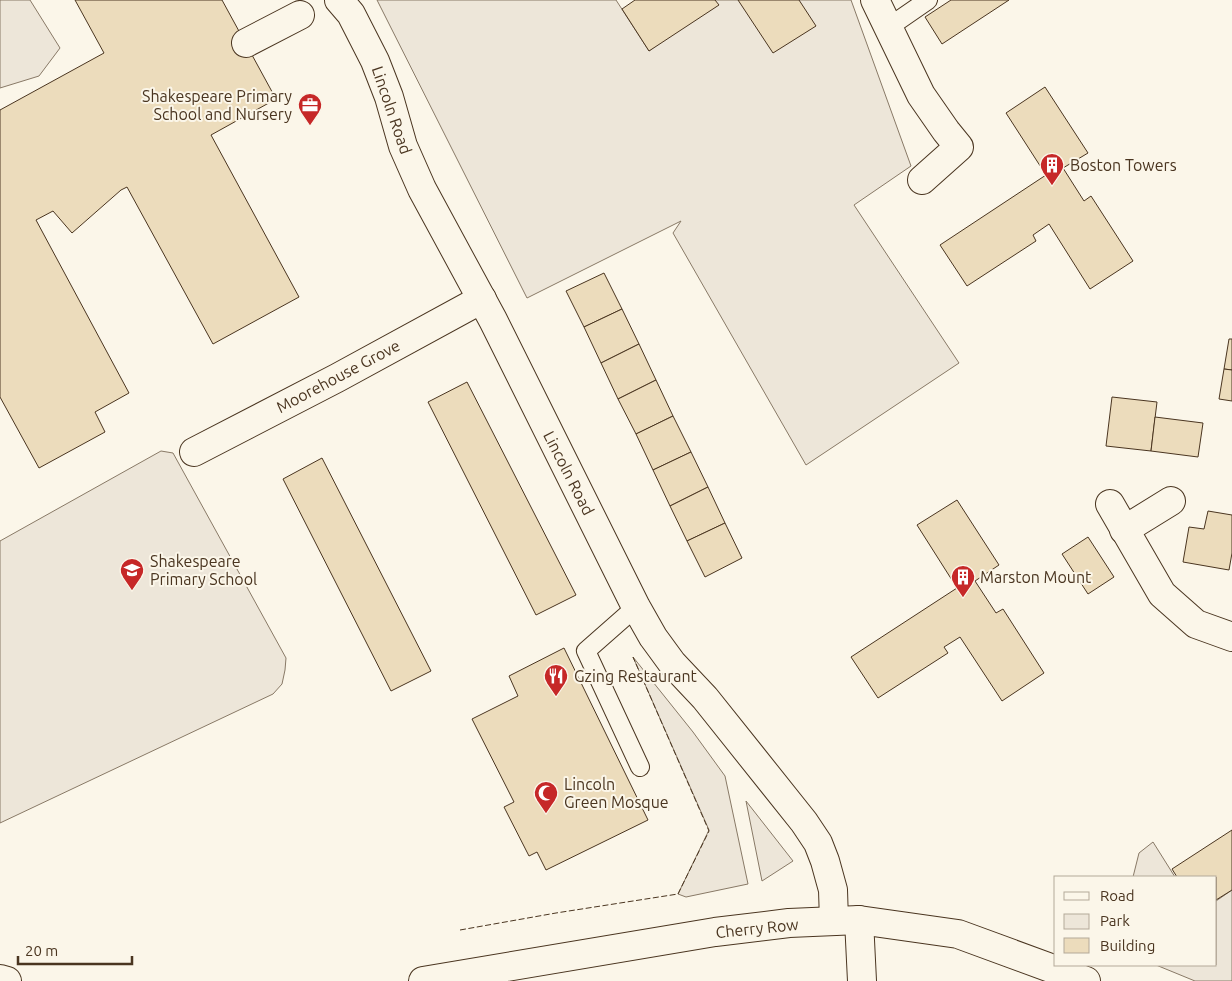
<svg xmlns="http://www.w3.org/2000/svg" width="1232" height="981" viewBox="0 0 1232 981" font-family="Ubuntu,sans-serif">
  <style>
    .green { fill: #ede6d9; stroke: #887966 }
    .building { fill: #ecdcbc; stroke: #4a3520 }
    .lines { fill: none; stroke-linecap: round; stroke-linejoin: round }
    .lane-casing { stroke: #4a3520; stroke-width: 20 }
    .street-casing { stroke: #4a3520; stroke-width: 30 }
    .secondary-casing { stroke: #4a3520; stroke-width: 30 }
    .lane { stroke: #fbf6e9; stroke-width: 18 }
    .street { stroke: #fbf6e9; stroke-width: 28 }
    .secondary { stroke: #fbf6e9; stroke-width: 28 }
    .fence { stroke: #4a3520; stroke-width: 1; stroke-dasharray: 6 2.5; stroke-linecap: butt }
    .labels { text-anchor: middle; stroke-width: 4; stroke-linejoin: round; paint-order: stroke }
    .poi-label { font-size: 16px; fill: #4a3520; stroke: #fbf6e9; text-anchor: start }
    .street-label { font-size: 16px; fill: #4a3520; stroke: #fbf6e9 }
  </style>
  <rect width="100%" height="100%" fill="#fbf6e9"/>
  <g class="green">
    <polygon points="0,0 30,0 60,48 39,76 0,88"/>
    <polygon points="377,0 616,0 649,51 716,0 851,0 911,166 854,205 959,363 806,465 673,233 681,221 527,298"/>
    <polygon points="161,451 173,453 286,658 285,670 282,684 273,694 0,823 0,541"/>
    <polygon points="633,657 693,732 725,776 748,884 686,897 678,894 709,830"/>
    <polygon points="746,801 793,861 762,881"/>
    <polygon points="1153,842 1175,877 1133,877 1139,853"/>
    <polygon points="1232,890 1232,981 1195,981 1156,965 1216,965 1216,901"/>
  </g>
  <g class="building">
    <polygon points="75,0 222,0 276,99 211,135 299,297 213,344 127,187 121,190 72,233 53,211 36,220 129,393 95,412 105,432 39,468 0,397 0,110 104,53"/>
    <polygon points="635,0 715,0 719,5 649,51 622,9"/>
    <polygon points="738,0 799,0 816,26 773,53"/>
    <polygon points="951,0 1009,0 942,44 925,17"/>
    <polygon points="1045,87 1088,153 1063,168 1084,201 1091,196 1133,261 1090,289 1049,224 1033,235 1036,241 967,286 940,245 1046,175 1006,113"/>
    <polygon points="604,273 622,309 584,327 566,291"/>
    <polygon points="622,309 639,344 601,363 584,327"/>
    <polygon points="1229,339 1232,339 1232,370 1224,369"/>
    <polygon points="639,344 656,380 618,399 601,363"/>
    <polygon points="1224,369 1232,370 1232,401 1219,399"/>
    <polygon points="656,380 673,416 636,434 618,399"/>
    <polygon points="467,382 576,595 536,615 428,402"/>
    <polygon points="1112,397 1157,402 1151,451 1106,446"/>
    <polygon points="673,416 691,452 653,470 636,434"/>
    <polygon points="1155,417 1203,423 1198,457 1151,451"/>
    <polygon points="691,452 708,487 670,506 653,470"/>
    <polygon points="322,458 431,671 391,691 283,479"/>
    <polygon points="708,487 725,523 687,541 670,506"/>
    <polygon points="957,500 999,565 975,581 996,613 1003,609 1044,673 1002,701 960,637 944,647 948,653 878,698 851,657 957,588 917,525"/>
    <polygon points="1208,511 1232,515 1232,553 1229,570 1183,562 1189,527 1204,529"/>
    <polygon points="725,523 742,558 705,577 687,541"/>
    <polygon points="1088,537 1114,577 1088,594 1062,554"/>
    <polygon points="564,648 648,820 546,870 537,852 529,856 504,807 514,802 472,719 518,696 509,676"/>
    <polygon points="1232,830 1232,890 1216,900 1216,877 1177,877 1172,869"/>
  </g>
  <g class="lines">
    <g class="lane-casing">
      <g id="lane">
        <polyline points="889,27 928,0"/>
        <polyline points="636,607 586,651 640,767"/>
      </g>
    </g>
    <g class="street-casing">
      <g id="street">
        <polyline points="339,0 351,14 375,61 389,97 403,146 422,189 493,320 636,607 653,637 672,663 705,698 804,822 818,843 825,861 833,890 834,921"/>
        <polyline points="875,0 921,95 946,131 959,147 922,180"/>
        <polyline points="246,43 300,15"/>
        <polyline points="194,452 337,378 482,299"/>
        <polyline points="1110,504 1162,594 1196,624 1232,637"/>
        <polyline points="1124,530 1171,501"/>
        <polyline points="859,920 862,981"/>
      </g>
    </g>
    <g class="secondary-casing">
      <g id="secondary">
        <polyline points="0,979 7,981"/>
        <polyline points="423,981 715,932 789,923 859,920 958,934 1086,981"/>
      </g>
    </g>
    <use href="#lane" class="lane"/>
    <use href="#street" class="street"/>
    <use href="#secondary" class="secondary"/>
    <polyline class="fence" points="460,930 556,913 678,894 709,831 633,657"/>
  </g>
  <defs>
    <g id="office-pin" transform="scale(1.25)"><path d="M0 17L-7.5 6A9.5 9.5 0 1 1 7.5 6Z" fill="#c62828" stroke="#fbf6e9"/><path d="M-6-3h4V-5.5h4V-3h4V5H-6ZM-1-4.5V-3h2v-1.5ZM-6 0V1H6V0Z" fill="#fff"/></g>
    <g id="building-pin" transform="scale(1.25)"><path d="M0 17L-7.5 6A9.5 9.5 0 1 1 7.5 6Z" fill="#c62828" stroke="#fbf6e9"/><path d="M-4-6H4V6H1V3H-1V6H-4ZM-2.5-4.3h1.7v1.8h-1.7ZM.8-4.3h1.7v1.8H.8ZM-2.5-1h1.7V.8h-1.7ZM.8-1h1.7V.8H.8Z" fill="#fff"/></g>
    <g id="school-pin" transform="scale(1.25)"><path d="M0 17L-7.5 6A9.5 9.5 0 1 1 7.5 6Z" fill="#c62828" stroke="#fbf6e9"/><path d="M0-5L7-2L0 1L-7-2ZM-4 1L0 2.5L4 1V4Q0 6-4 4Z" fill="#fff"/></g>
    <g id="restaurant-pin" transform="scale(1.25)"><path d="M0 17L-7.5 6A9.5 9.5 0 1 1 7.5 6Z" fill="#c62828" stroke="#fbf6e9"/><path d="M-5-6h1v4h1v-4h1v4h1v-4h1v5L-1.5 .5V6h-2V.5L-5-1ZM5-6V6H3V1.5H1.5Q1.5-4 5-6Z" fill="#fff"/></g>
    <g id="mosque-pin" transform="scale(1.25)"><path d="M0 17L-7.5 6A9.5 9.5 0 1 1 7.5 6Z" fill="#c62828" stroke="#fbf6e9"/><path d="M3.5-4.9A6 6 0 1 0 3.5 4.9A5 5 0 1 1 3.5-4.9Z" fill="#fff"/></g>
  </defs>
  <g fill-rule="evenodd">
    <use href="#office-pin" x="310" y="105"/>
    <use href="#building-pin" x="1052" y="165"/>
    <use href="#school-pin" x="132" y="570"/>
    <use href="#building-pin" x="963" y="577"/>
    <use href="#restaurant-pin" x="556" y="676"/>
    <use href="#mosque-pin" x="546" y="793"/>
  </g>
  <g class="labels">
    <g class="poi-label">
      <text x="292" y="102" text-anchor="end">Shakespeare Primary<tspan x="292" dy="18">School and Nursery</tspan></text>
      <text x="1070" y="171">Boston Towers</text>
      <text x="150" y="567">Shakespeare<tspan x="150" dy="18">Primary School</tspan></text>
      <text x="980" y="583">Marston Mount</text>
      <text x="574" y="682">Gzing Restaurant</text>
      <text x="564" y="790">Lincoln<tspan x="564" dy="18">Green Mosque</tspan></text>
    </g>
    <g class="street-label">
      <text transform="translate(392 110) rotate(71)" y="6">Lincoln Road</text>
      <text transform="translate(338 376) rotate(-28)" y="6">Moorehouse Grove</text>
      <text transform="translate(569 473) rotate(63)" y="6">Lincoln Road</text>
      <text transform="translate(757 928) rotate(-6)" y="6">Cherry Row</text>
    </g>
  </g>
  <rect x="1054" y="876" width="162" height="90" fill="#fbf6e9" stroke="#b4a999"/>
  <rect x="1064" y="892" width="25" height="8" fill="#fbf6e9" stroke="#b4a999"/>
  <text x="1100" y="901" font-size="15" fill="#4a3520">Road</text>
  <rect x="1064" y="914" width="25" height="15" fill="#ede6d9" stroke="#b4a999"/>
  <text x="1100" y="926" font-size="15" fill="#4a3520">Park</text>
  <rect x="1064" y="938" width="25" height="15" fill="#ecdcbc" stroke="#b4a999"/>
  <text x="1100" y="951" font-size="15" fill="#4a3520">Building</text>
  <path d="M18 956v8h114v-8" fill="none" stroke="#4a3520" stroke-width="2.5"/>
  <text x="25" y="956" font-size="15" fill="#4a3520" stroke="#fbf6e9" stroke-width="4" paint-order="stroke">20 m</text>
</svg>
